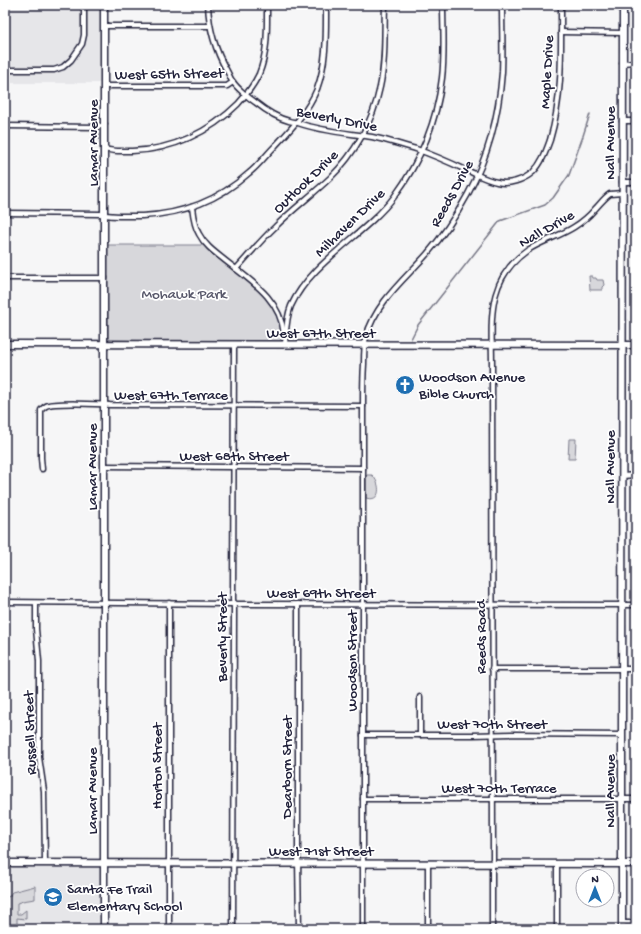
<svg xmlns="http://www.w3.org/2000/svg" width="641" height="934" viewBox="0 0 641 934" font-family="'Gochi Hand',sans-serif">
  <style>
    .built { fill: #e6e6e9 }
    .green { fill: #d7d7db; stroke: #7c7c8b }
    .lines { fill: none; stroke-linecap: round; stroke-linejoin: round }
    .stream { stroke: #767685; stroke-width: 1.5 }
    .street-casing { stroke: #22223b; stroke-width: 7 }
    .secondary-casing { stroke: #22223b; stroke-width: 9 }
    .street { stroke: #fff; stroke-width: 4 }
    .secondary { stroke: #fff; stroke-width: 6 }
    .labels { text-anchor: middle; stroke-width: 3.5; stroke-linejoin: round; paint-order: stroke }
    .street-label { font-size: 15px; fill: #22223b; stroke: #fff }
    .park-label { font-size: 15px; fill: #58586b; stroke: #fff }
    .poi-label { font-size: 15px; fill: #22223b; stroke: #fff; text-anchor: start }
  </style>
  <rect width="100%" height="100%" fill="#f6f6f7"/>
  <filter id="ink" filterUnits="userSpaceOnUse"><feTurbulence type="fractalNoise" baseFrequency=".025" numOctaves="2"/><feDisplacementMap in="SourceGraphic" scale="8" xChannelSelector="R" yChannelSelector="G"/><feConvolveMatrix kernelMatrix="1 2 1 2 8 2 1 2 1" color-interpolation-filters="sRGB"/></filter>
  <g filter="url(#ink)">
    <g class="built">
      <rect x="5" y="5" width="95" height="78"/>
      <rect x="5" y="864" width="97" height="65"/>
    </g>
    <g class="green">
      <path d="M 107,245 L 203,245 C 226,269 289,301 281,340 L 278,342 L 110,340 L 108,337 Z"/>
      <polygon points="589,276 592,276 593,278 596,278 597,280 603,280 604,285 602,287 602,290 590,290"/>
      <polygon points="569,439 576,439 575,459 568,459"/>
      <path d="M 367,475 L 372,475 C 381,483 382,503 366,498 L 366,476 Z"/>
      <polygon points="35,886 35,899 22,901 21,902 17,903 17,914 21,914 26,910 26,919 17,918 17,929 5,929 5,898 10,896 11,893 12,892"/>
    </g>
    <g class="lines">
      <polyline class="stream" points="411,339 418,325 500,221 545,205 553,198 569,175 582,139 590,114"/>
      <g class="street-casing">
        <g id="street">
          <path d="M 208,5 C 209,29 215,50 227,71 C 229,74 230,79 233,82 C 237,88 249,98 255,102 C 265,110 277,118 289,121 C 292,122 295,122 298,123 C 321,131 347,133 372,137 C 387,140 401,145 416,149 C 433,155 449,162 466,170 C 476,174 486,180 497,182 C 509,185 524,180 533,172 C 542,163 546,151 550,140 C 563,96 561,51 561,5"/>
          <polyline points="105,26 210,26"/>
          <polyline points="561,32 623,33"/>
          <polyline points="622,63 636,62"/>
          <polyline points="5,70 54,70 63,67 71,60 82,44 84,35 84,5"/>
          <polyline points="104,86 227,86 233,82"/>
          <polyline points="622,121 636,121"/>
          <polyline points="5,126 98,127 105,124"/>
          <path d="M 105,149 C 114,152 123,151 132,151 C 172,150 210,132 238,104 C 246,95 254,85 259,74 C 268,52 267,29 267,5"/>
          <polyline points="622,182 636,182"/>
          <path d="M 192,207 C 193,216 194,226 199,234 C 204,244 213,251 222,258 C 249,280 280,297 284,334"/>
          <path d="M 5,213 L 100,214 C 113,217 128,216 142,216 C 183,214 218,201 249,173 C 259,165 267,154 276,145 C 292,128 308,111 317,89 C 327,62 326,33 326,5"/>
          <path d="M 236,269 C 249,255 261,240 275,227 C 292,210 312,195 330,178 C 355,154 373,121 380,87 C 386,60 384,32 385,5"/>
          <polyline points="5,278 105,278"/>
          <path d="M 285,345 C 286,332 286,318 291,306 C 311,262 365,235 394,197 C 420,162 437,121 442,78 C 445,54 443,29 443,5"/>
          <polyline points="104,466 363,468"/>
          <path d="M 42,469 L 41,458 L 41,410 C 43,408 44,407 46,406 C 54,402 99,404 110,405 L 363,406"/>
          <polyline points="622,476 636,475"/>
          <polyline points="5,602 233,604 636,605"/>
          <polyline points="36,603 36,629 39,661 39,757 44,791 45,863"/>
          <polyline points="169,603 169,929"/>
          <polyline points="298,604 298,857 299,929"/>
          <polyline points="492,669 636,669"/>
          <polyline points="363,735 473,735 511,734 622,735"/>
          <polyline points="420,735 420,697"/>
          <polyline points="363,799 636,799"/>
          <polyline points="622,923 636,923"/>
          <polyline points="233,929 234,608 233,599 234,345"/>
          <path d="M 363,929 L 363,406 C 363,392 363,378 364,364 C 364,355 364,345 366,337 C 376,302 404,280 427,254 C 443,236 456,216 468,194 C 488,157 499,114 502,72 C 503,50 502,27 502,5"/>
          <polyline points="428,929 428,864"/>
          <path d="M 492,929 L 492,868 L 493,859 L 492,366 C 492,321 485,280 528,250 C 542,241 560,236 574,227 C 582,222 589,216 595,209 C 600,204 604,198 610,194 L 622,193"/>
          <polyline points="557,929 557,864"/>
        </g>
      </g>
      <g class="secondary-casing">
        <g id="secondary">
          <polyline points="5,344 636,345"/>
          <polyline points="5,863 636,864"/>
          <polyline points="104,929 104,5"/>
          <polyline points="622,929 622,735 623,5"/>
        </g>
      </g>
      <use href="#street" class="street"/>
      <use href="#secondary" class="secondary"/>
    </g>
  </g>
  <defs>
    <g id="church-disc" transform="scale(1)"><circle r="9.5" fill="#1f6fb2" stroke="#fff"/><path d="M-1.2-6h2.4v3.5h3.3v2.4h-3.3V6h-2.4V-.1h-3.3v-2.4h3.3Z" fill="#fff"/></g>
    <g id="school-disc" transform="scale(1)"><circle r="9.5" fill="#1f6fb2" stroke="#fff"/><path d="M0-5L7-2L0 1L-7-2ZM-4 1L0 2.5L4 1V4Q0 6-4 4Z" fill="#fff"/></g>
  </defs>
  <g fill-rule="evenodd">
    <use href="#church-disc" x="405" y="385"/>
    <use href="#school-disc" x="53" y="897"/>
  </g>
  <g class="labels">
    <g class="street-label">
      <text transform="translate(546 72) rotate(-87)" y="5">Maple Drive</text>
      <text transform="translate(169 73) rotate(-1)" y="5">West 65th Street</text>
      <text transform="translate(337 118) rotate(11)" y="5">Beverly Drive</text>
      <text transform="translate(92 143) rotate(-90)" y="5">Lamar Avenue</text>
      <text transform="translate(609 143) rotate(-90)" y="5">Nall Avenue</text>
      <text transform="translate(305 181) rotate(-44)" y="5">Outlook Drive</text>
      <text transform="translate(451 193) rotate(-61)" y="5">Reeds Drive</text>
      <text transform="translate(349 222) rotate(-44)" y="5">Milhaven Drive</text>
      <text transform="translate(546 228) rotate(-30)" y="5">Nall Drive</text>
      <text x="321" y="337">West 67th Street</text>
      <text x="171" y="399">West 67th Terrace</text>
      <text x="234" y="460">West 68th Street</text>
      <text transform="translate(91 467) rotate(-90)" y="5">Lamar Avenue</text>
      <text transform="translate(609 467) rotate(-90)" y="5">Nall Avenue</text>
      <text x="321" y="597">West 69th Street</text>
      <text transform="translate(221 637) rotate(-90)" y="5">Beverly Street</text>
      <text transform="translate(480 637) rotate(-90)" y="5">Reeds Road</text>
      <text transform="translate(351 661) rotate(-90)" y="5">Woodson Street</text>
      <text x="492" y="728">West 70th Street</text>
      <text transform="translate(29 733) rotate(-92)" y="5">Russell Street</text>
      <text transform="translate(156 766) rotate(-90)" y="5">Horton Street</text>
      <text transform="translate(286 767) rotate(-90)" y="5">Dearborn Street</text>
      <text x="499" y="792">West 70th Terrace</text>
      <text transform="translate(91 791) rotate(-90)" y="5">Lamar Avenue</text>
      <text transform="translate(609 791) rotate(-90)" y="5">Nall Avenue</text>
      <text x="321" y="855">West 71st Street</text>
    </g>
    <g class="park-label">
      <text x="184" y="298">Mohawk Park</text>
    </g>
    <g class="poi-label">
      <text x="419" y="381">Woodson Avenue<tspan x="419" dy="17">Bible Church</tspan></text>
      <text x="67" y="893">Santa Fe Trail<tspan x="67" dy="17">Elementary School</tspan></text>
    </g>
  </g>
  <rect width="641" height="934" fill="none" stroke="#fff" stroke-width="20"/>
  <rect x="10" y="10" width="621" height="914" fill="none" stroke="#22223b" stroke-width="1.5" filter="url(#ink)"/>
  <g transform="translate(595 888)"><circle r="19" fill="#ffffff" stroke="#a7a7b1"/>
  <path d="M0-3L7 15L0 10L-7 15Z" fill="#1f6fb2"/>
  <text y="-6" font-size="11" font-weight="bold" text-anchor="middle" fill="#22223b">N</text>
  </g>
</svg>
